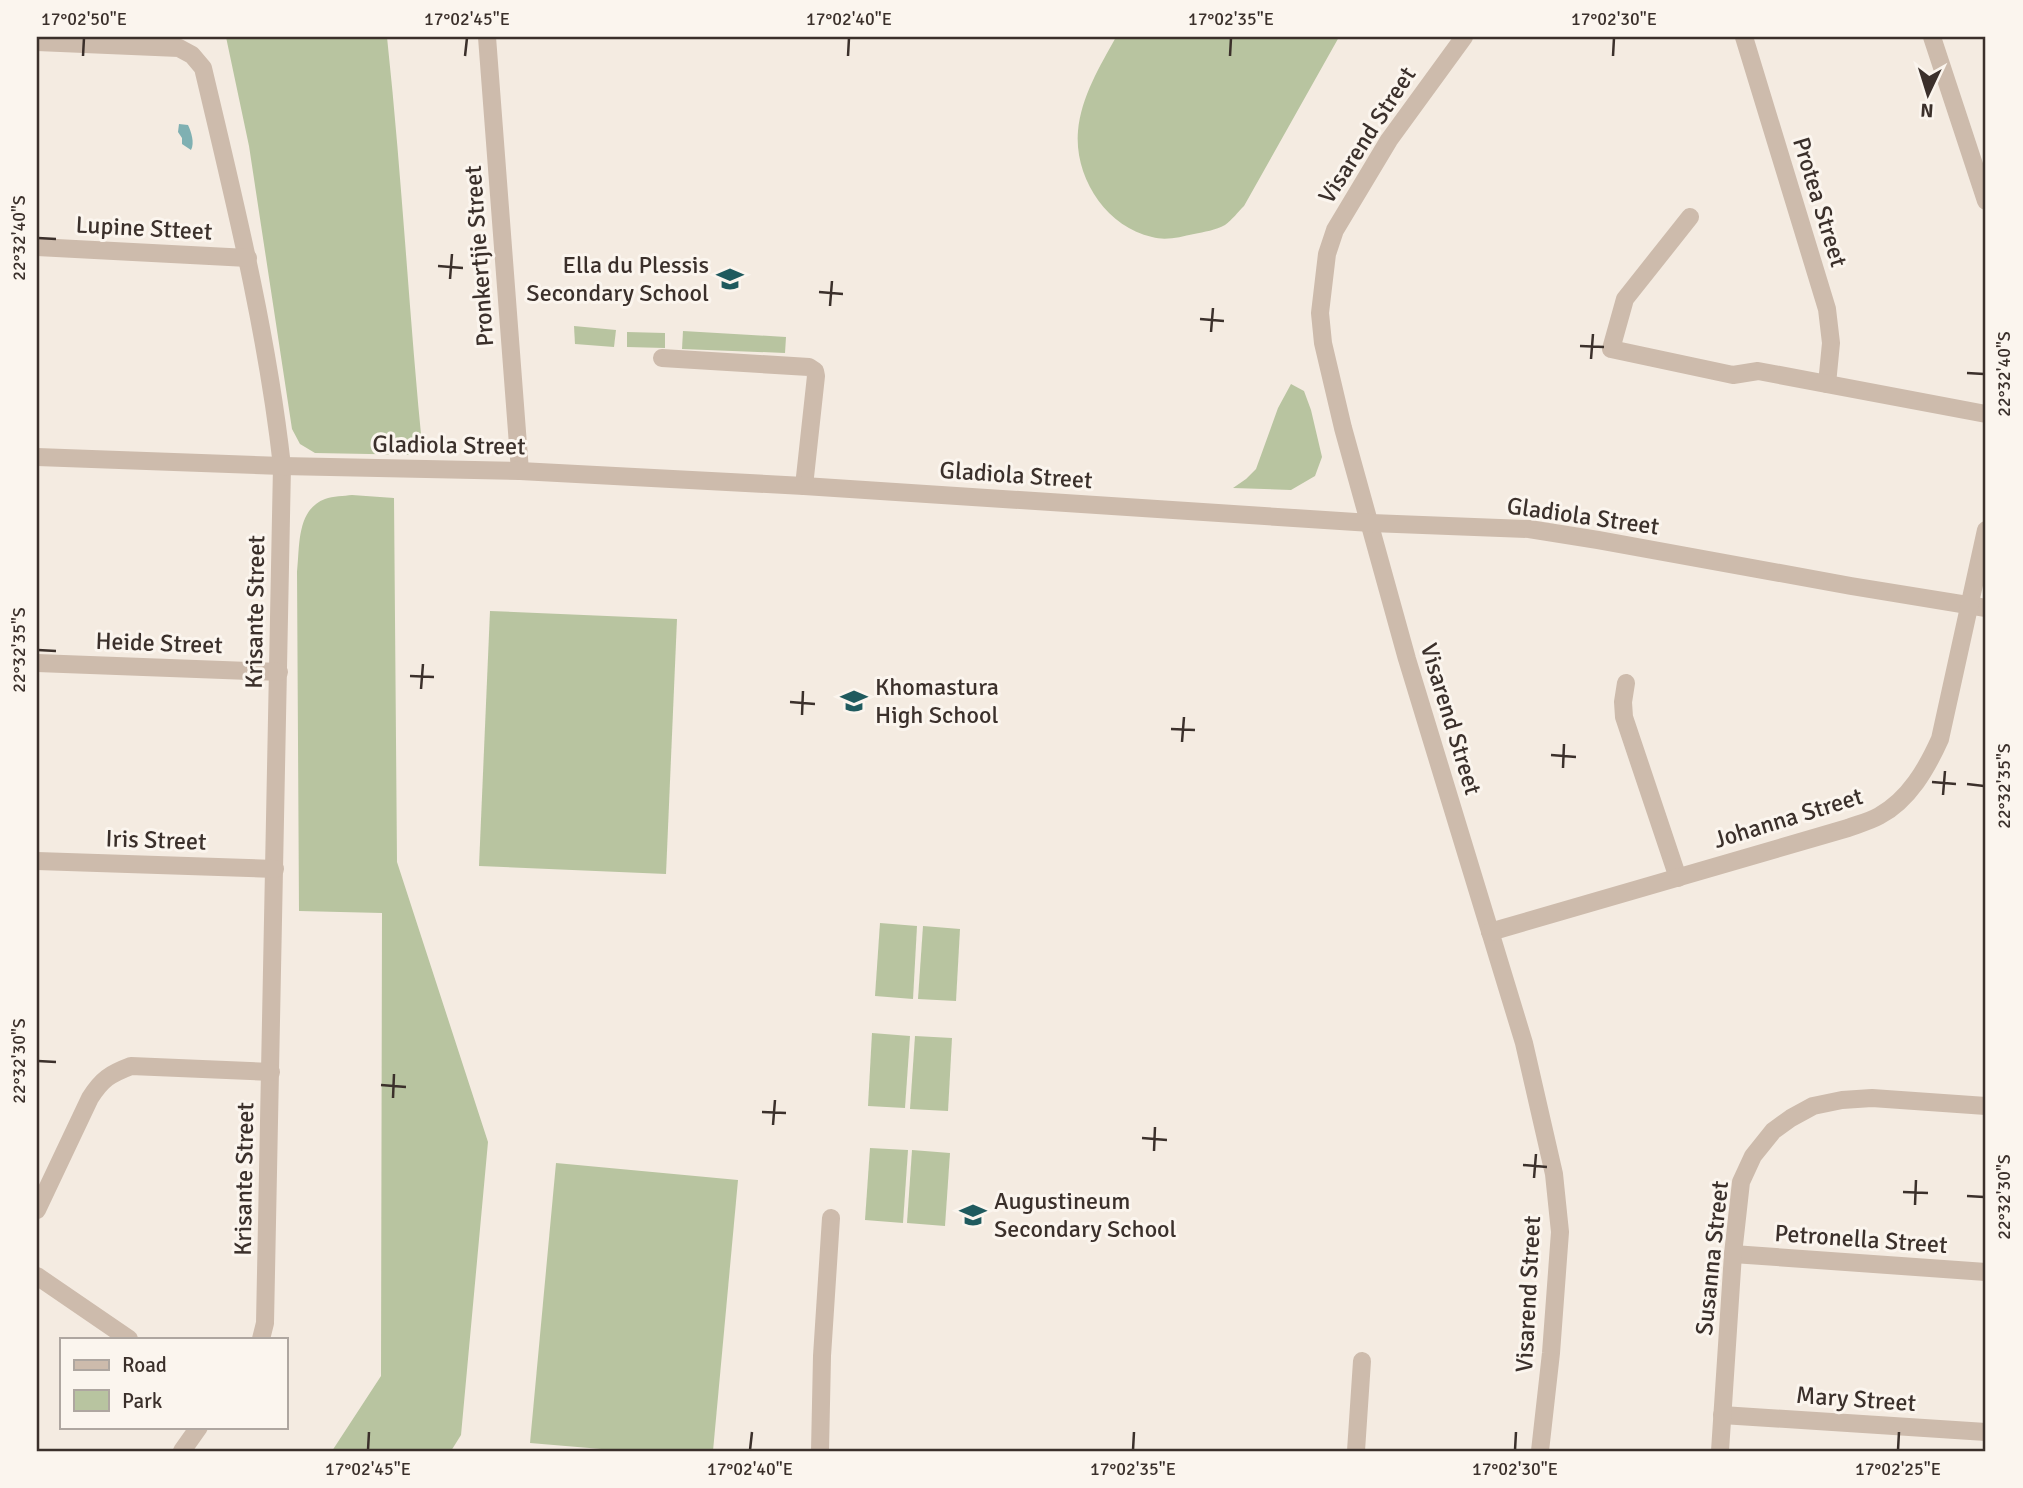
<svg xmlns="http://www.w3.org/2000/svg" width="2023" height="1488" viewBox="0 0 2023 1488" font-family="Signika,sans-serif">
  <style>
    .green { fill: #b8c4a0 }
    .water { fill: #7fb0b2 }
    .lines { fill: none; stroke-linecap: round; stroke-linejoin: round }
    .minor { stroke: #cdbbac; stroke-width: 18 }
    .ticks { fill: none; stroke: #3b302b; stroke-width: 2.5 }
    .labels { text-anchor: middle; stroke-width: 6; stroke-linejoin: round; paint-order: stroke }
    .street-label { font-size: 24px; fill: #3b302b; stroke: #fbf5ee }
    .poi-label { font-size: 24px; fill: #3b302b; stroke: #fbf5ee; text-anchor: start }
    .neatline { fill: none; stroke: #3b302b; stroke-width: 2.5 }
    .ticks-label { font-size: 18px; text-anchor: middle; fill: #3b302b }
  </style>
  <rect width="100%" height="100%" fill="#f4ebe1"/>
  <g class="green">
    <path d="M 226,37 L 387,37 C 402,176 409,316 423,455 L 315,453 L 300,444 L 292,429 L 249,146 Z"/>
    <path d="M 1116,37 L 1339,37 L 1244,206 C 1238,212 1232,220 1225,225 C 1216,230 1204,232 1194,234 C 1180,237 1166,241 1152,237 C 1106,227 1074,177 1078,131 C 1081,97 1100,66 1116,37 Z"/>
    <polygon points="574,326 616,330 614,347 575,344"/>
    <polygon points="683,331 786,337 785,353 682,349"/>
    <polygon points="627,332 665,333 665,348 627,347"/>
    <polygon points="1291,384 1304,391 1311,410 1322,457 1315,476 1291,490 1233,488 1246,479 1256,469 1278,408"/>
    <path d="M 352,495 L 394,498 L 397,862 L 488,1142 L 461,1435 L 451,1451 L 332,1451 L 381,1376 L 382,913 L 299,911 L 297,572 C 300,547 296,510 325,499 C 333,496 344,496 352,495 Z"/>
    <polygon points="490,611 677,619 666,874 479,866"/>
    <polygon points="880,923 917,926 913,999 875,996"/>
    <polygon points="923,926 960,929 956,1001 918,999"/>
    <polygon points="872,1033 910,1036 905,1108 868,1106"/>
    <polygon points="915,1036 952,1038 948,1111 910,1109"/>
    <polygon points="870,1148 908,1150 903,1223 865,1220"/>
    <polygon points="912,1150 950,1153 945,1226 907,1223"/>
    <polygon points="556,1163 738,1180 713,1451 625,1451 530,1443"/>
  </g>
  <path class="water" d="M 179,124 L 188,125 C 191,131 195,143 191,150 L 182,144 L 182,138 L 178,132 Z"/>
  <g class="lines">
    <g class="minor">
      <polyline points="487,37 520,471"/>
      <polyline points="1464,37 1389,140 1335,230 1327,254 1320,313 1323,343 1343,428 1407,659 1524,1043 1554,1174 1560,1232 1551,1353 1540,1451"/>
      <polyline points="1744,37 1827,309 1831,343 1827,384"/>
      <polyline points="1932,37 1986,201"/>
      <path d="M 37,42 L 179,48 L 192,55 L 203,68 C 234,199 267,331 282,466 L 265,1323 L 261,1339"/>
      <polyline points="1690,217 1625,299 1611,349 1733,375 1758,371 1986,414"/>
      <polyline points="37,247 248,258"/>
      <polyline points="662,358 809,367 815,371 816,376 804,486"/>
      <polyline points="37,457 282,466 520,471 804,486 1371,523 1529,529 1598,540 1851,586 1986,608"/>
      <polyline points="37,663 279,672"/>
      <polyline points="1626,683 1623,702 1624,717 1678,878"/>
      <polyline points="37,861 275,869"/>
      <path d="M 1490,932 L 1848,828 C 1859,824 1870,821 1879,816 C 1909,800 1927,768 1940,739 L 1986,530"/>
      <path d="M 37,1210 L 90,1098 C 102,1079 110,1074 131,1066 L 271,1072"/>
      <polyline points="1733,1254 1986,1272"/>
      <polyline points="37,1276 129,1339"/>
      <polyline points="1722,1415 1986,1432"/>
      <polyline points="182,1451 199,1427"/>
      <polyline points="820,1451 822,1356 831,1218"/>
      <polyline points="1356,1451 1362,1361"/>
      <polyline points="1720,1451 1733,1254 1741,1182 1753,1156 1773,1131 1791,1118 1813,1106 1842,1100 1872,1098 1986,1106"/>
    </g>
  </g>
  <path class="ticks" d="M 83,56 L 84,38M 465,56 L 467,38M 848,56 L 849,38M 1230,56 L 1231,38M 1613,56 L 1614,38M 38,238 L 56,239M 438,266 L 463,268M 450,279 L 452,254M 819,292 L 843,294M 830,306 L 832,281M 1200,319 L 1224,321M 1211,332 L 1213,308M 1580,346 L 1604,347M 1591,359 L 1593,334M 1967,373 L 1984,374M 38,650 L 56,651M 410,676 L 434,677M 421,689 L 423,664M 790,702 L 815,704M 802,715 L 803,691M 1171,729 L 1195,730M 1182,742 L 1184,717M 1551,755 L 1576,757M 1563,768 L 1564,744M 1932,782 L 1956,784M 1967,784 L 1984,786M 1943,795 L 1945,771M 38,1061 L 56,1062M 381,1085 L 406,1087M 393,1098 L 394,1074M 762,1112 L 786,1113M 773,1125 L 775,1100M 1142,1138 L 1167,1140M 1154,1151 L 1155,1127M 1523,1165 L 1547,1167M 1534,1178 L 1536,1154M 1903,1192 L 1928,1193M 1967,1196 L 1984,1197M 1915,1205 L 1916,1180M 368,1450 L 369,1432M 750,1450 L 752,1432M 1133,1450 L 1134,1432M 1515,1450 L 1516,1432M 1898,1450 L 1899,1432"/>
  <defs>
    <g id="school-bare" transform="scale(2.1)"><path d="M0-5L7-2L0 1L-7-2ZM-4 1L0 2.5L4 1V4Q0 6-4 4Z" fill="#1f5a5e" stroke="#fbf5ee" stroke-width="2.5" paint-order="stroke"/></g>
  </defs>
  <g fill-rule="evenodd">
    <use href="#school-bare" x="730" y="279"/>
    <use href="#school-bare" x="854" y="701"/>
    <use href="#school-bare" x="973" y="1215"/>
  </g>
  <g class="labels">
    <g class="street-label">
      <text transform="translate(1367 135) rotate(-57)" y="8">Visarend Street</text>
      <text transform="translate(1820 202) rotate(73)" y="8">Protea Street</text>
      <text transform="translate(144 228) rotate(3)" y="8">Lupine Stteet</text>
      <text transform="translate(479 256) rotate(-94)" y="8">Pronkertjie Street</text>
      <text transform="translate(449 445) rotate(1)" y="8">Gladiola Street</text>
      <text transform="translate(1016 475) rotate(4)" y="8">Gladiola Street</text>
      <text transform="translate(1583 516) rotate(8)" y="8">Gladiola Street</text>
      <text transform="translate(255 612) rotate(-89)" y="8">Krisante Street</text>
      <text transform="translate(159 643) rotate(2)" y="8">Heide Street</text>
      <text transform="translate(1451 719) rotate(73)" y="8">Visarend Street</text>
      <text transform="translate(1788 818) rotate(-17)" y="8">Johanna Street</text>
      <text transform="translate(156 840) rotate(2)" y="8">Iris Street</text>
      <text transform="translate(244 1179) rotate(-89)" y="8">Krisante Street</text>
      <text transform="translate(1861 1239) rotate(4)" y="8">Petronella Street</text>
      <text transform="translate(1712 1258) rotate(-84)" y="8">Susanna Street</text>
      <text transform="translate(1528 1294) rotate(-87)" y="8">Visarend Street</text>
      <text transform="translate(1856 1399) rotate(4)" y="8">Mary Street</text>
    </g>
    <g class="poi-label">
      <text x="709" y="273" text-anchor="end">Ella du Plessis<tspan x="709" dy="28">Secondary School</tspan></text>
      <text x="875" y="695">Khomastura<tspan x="875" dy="28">High School</tspan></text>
      <text x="994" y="1209">Augustineum<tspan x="994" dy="28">Secondary School</tspan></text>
    </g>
  </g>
  <rect width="2023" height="1488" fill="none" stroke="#fbf5ee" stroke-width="77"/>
  <rect x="60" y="1338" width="228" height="91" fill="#fbf5ee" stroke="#aea6a0" stroke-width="2"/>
  <rect x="74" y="1360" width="35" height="10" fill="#cdbbac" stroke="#aea6a0" stroke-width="2"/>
  <text x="122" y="1372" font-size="21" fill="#3b302b">Road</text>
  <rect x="74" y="1390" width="35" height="21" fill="#b8c4a0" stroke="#aea6a0" stroke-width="2"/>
  <text x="122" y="1408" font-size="21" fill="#3b302b">Park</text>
  <g transform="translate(1928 94) rotate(184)" stroke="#fbf5ee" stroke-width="5" paint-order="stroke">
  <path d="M0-5L12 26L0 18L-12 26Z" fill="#3b302b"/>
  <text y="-10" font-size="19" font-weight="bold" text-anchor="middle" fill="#3b302b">N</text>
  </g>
  <rect x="38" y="38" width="1946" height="1412" class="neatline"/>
  <g class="ticks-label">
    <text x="84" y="25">17°02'50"E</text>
    <text x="467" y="25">17°02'45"E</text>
    <text x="849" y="25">17°02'40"E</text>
    <text x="1231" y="25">17°02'35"E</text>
    <text x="1614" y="25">17°02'30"E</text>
    <text transform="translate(19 238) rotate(-90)" y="6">22°32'40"S</text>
    <text transform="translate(2004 374) rotate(-90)" y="6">22°32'40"S</text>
    <text transform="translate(19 650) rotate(-90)" y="6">22°32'35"S</text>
    <text transform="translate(2004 786) rotate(-90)" y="6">22°32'35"S</text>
    <text transform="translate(19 1061) rotate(-90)" y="6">22°32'30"S</text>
    <text transform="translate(2004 1197) rotate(-90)" y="6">22°32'30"S</text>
    <text x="368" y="1475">17°02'45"E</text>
    <text x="750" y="1475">17°02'40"E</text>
    <text x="1133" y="1475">17°02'35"E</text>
    <text x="1515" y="1475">17°02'30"E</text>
    <text x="1898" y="1475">17°02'25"E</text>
  </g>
</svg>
